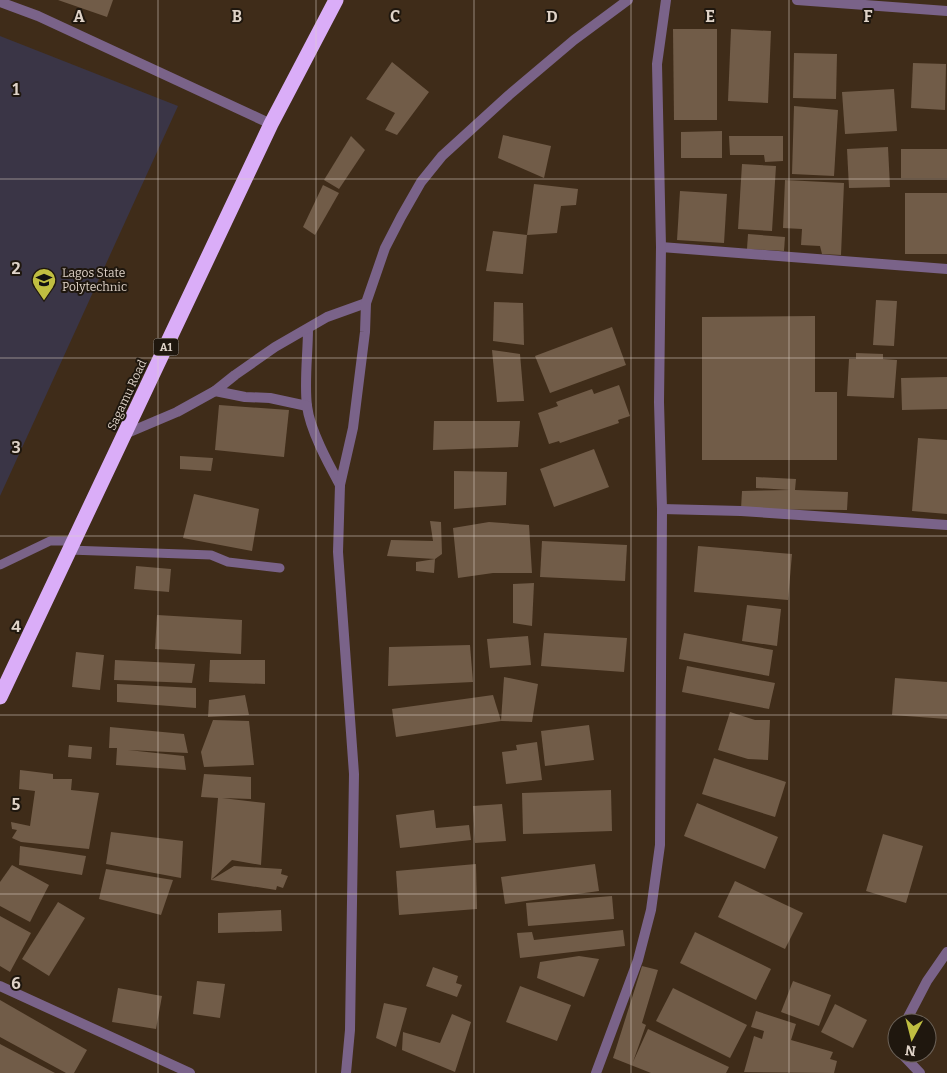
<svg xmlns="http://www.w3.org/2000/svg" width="947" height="1073" viewBox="0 0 947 1073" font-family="Bitter,serif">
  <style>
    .education { fill: #3a3546 }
    .building { fill: #715c48 }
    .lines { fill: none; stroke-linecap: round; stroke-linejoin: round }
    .lane { stroke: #7a6389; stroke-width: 9 }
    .street { stroke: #7a6389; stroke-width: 10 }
    .highway { stroke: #daadf8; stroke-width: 15 }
    .grid { fill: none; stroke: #dfd3c8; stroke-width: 1; stroke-opacity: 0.55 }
    .labels { text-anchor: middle; stroke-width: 4; stroke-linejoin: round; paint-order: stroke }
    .shield { fill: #1f170e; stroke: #a59b90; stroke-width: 1 }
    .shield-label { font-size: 11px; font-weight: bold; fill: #dfd3c8 }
    .poi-label { font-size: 12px; fill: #dfd3c8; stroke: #1f170e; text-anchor: start }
    .street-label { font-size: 12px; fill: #dfd3c8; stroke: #1f170e }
    .grid-label { font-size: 16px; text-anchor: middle; font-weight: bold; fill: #dfd3c8; stroke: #1f170e; stroke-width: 4; stroke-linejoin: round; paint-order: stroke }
  </style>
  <rect width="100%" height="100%" fill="#3f2c19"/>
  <polygon class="education" points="0,36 178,106 0,496"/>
  <g class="building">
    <polygon points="58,0 113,0 107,17"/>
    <polygon points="673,29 717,29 717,120 674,120"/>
    <polygon points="731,29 771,31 768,103 728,101"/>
    <polygon points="794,53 837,54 836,99 793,98"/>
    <polygon points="392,62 429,92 397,135 385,130 395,113 366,99"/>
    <polygon points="913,63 946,64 945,110 911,108"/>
    <polygon points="894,89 897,131 845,134 842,92"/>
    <polygon points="794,106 838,110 834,176 792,174"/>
    <polygon points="722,131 722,158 681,158 681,132"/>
    <polygon points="503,135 551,146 544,178 498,158"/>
    <polygon points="351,136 365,150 339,189 324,180"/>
    <polygon points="729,136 783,136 783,161 765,162 764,155 730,155"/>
    <polygon points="888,147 890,187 849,188 847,149"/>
    <rect x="901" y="149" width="46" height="29"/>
    <polygon points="742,164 776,166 772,231 738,229"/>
    <polygon points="785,180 844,183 841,255 822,254 820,246 801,245 802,229 783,228"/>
    <polygon points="534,184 578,189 576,205 561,206 557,233 527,235"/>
    <polygon points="323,185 339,193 315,235 303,227"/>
    <polygon points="680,191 727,194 724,243 677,240"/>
    <rect x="905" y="193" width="42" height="61"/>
    <polygon points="493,231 527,235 523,274 486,271"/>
    <polygon points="748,234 785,237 784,251 747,249"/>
    <polygon points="876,300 897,301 894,346 873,345"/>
    <polygon points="494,302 523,303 524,345 493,341"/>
    <polygon points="815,316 815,392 837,392 837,460 702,460 702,317"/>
    <polygon points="612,327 626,365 550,393 535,356"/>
    <polygon points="492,350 520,354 524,401 497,402"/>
    <polygon points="856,353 883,354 883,359 897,360 894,398 847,396 849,359 856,359"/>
    <polygon points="947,377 947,409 902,410 901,378"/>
    <polygon points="619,385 630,416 618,420 619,423 560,443 559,441 549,444 538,413 558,406 556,402 592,389 594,394"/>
    <polygon points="219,405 289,410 284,457 215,450"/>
    <polygon points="434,421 520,421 518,447 433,450"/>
    <polygon points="918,438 947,440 947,514 912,511"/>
    <polygon points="594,449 609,487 554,507 540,469"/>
    <polygon points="180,456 213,458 211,471 180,469"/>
    <polygon points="454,471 507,472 506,505 454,509"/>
    <polygon points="756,477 796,479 795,490 848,492 847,510 741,509 742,491 790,490 756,488"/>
    <polygon points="194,494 259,509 252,551 183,538"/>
    <polygon points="430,521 441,522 442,554 435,559 387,556 391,540 433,541"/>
    <polygon points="489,522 529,525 532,573 493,573 458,578 453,528"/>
    <polygon points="542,541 627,545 625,581 540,577"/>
    <polygon points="698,546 792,554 788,600 694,592"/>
    <polygon points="435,559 434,573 416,571 416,562"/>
    <polygon points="136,566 171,569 169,592 134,589"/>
    <polygon points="534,583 532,626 513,623 513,584"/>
    <polygon points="747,605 781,609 777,646 742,641"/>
    <polygon points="157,615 242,620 241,654 155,649"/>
    <polygon points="544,633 627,638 624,672 541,666"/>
    <polygon points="684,633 773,650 769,676 679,659"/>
    <polygon points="528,636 531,665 490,668 487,639"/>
    <polygon points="470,645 473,682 388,686 389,647"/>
    <polygon points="76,652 104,655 100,690 72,687"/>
    <polygon points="115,660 195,664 192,683 114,680"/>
    <polygon points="210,660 265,660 265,684 209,682"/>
    <polygon points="687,666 775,683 769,709 682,692"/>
    <polygon points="504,677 538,684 532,722 501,721"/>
    <polygon points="895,678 947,682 947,719 892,715"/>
    <polygon points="117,684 196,688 196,708 117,702"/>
    <polygon points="245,695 249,715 208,717 209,700"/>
    <polygon points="493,695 501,721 396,737 392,709"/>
    <polygon points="730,712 755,720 770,720 768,760 748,759 718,750"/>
    <polygon points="213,720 249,721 254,765 204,767 201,752"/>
    <polygon points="589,725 594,760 545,766 541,731"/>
    <polygon points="110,727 184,734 188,753 128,750 184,756 186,770 116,765 117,748 109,748"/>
    <polygon points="537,742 542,780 506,784 502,752 517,750 516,745"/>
    <polygon points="69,745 92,747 91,759 68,757"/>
    <polygon points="714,758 786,782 775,817 702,794"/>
    <polygon points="20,770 53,774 53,779 72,779 71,790 99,793 89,849 21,842 12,838 17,830 12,829 11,822 30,826 35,791 19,789"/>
    <polygon points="204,774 251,777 251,799 222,798 265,803 261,865 232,860 211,880 234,866 282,869 281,874 288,876 283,888 277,886 276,890 211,880 218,798 201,797"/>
    <polygon points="611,790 612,831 523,834 522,793"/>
    <polygon points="697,803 778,837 765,869 684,836"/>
    <polygon points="502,804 506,841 475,843 473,806"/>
    <polygon points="434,810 436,828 469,825 471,840 400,848 396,815"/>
    <polygon points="111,832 183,841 181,878 106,864"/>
    <polygon points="883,834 923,846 906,903 866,891"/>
    <polygon points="20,846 86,856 82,875 19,865"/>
    <polygon points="476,864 477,909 399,915 396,871"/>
    <polygon points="595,864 599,891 505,904 501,877"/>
    <polygon points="12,865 49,885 30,922 0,906 0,882"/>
    <polygon points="106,869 173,880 161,915 99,899"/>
    <polygon points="735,881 803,913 785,949 718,917"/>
    <polygon points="612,896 614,919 528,926 526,903"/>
    <polygon points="58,902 85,918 49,976 22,959"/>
    <polygon points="281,910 282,931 218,933 218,913"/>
    <polygon points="0,916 31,933 10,972 0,966"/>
    <polygon points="623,930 625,946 520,958 517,933 532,932 534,940"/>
    <polygon points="695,932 771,969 756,1000 680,963"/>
    <polygon points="579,956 599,959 584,997 537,978 540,962"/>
    <polygon points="642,966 658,970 642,1023 646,1025 633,1062 648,1029 729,1067 726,1073 651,1073 613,1058"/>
    <polygon points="433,967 458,976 456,983 462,985 457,997 426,986"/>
    <polygon points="197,981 225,984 220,1018 193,1014"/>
    <polygon points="793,981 831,995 819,1026 781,1012"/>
    <polygon points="520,986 571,1005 557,1041 506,1022"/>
    <polygon points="118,988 162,996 156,1029 112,1022"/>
    <polygon points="673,988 747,1025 730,1058 656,1021"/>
    <polygon points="0,1000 87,1050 74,1073 66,1073 0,1037"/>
    <polygon points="384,1003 407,1008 396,1047 376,1038"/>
    <polygon points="835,1004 867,1020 853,1048 821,1032"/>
    <polygon points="756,1011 796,1024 791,1040 833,1052 830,1059 837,1061 834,1073 744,1072 754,1036 762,1039 764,1031 751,1027"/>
    <polygon points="452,1014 471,1022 455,1072 402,1050 403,1032 440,1043"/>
    <polygon points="0,1044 55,1073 0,1073"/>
  </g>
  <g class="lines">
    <g class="lane">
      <polyline points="69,550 211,555 228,562 280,568"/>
      <polyline points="0,565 50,541 74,541"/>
    </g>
    <g class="street">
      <polyline points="797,0 947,11"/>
      <polyline points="0,2 38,16 271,124"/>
      <polyline points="661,247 947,269"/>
      <path d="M 308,329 C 308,353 304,382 307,406 C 310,430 328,463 340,485"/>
      <polyline points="215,391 245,397 270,398 307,406"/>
      <polyline points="125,434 177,412 215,391 235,375 275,347 327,317 366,303"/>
      <polyline points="662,509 741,511 947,525"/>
      <polyline points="0,986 190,1073"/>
      <polyline points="905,1023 927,981 947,952"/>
      <polyline points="901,1053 920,1073"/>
      <polyline points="346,1073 350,1030 354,774 338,552 340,485 353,428 365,332 366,303 385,248 401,217 421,182 442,156 509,95 574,40 628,0"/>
      <polyline points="596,1073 638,960 651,910 660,845 662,509 659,402 661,247 657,64 666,0"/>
    </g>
    <polyline class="highway" points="0,697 271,124 336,0"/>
  </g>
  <path class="grid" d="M 158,0 L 158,1073M 316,0 L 316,1073M 474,0 L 474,1073M 631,0 L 631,1073M 789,0 L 789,1073M 0,179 L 947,179M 0,358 L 947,358M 0,536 L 947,536M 0,715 L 947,715M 0,894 L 947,894"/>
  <defs>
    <g id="university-pin" transform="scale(1.25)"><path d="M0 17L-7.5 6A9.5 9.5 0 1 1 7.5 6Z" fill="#c0be41" stroke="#1f170e"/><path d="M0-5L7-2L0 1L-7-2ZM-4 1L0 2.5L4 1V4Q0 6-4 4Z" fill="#111"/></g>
  </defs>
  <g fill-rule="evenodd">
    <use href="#university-pin" x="44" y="280"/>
  </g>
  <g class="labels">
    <rect class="shield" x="153.5" y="338.5" width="25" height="17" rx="4"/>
    <g class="shield-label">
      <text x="166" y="351">A1</text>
    </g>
    <g class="poi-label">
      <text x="62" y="277">Lagos State<tspan x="62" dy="14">Polytechnic</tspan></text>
    </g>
    <g class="street-label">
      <text transform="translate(127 395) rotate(-65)" y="4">Sagamu Road</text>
    </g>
  </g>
  <g class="grid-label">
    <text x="79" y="22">A</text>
    <text x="237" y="22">B</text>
    <text x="395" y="22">C</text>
    <text x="552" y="22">D</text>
    <text x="710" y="22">E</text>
    <text x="868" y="22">F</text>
    <text x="16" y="95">1</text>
    <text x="16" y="274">2</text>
    <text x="16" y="453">3</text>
    <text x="16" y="632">4</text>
    <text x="16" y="810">5</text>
    <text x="16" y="989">6</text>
  </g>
  <g transform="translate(912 1038) rotate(187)"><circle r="24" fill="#1f170e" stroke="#6c6258"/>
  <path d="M0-4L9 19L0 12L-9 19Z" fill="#c0be41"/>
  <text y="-8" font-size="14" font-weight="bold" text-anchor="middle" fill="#dfd3c8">N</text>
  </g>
</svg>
